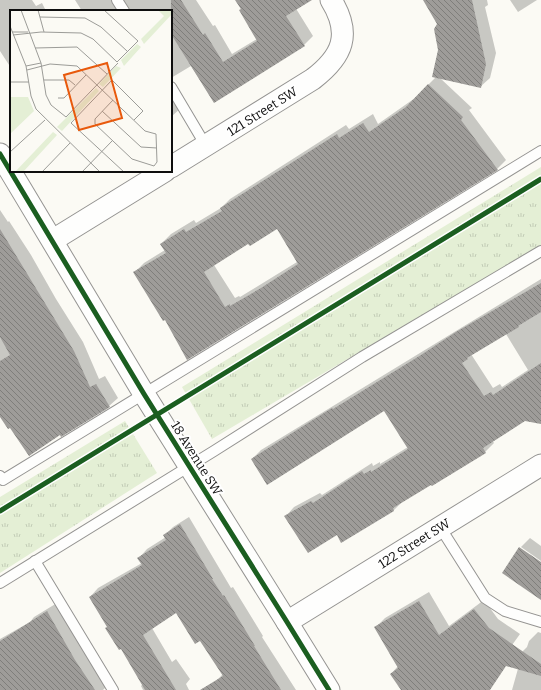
<svg xmlns="http://www.w3.org/2000/svg" width="541" height="690" viewBox="0 0 541 690" font-family="Bitter,serif">
  <style>
    .grass { fill: url(#grass-tufts) }
    .shadow { fill: #0003; fill-rule: evenodd }
    .building { fill: url(#building-back-hatch); fill-rule: evenodd }
    .lines { fill: none; stroke-linecap: round; stroke-linejoin: round }
    .service-casing { stroke: #959492; stroke-width: 12 }
    .minor-casing { stroke: #959492; stroke-width: 23 }
    .service { stroke: #fefefd; stroke-width: 10 }
    .minor { stroke: #fefefd; stroke-width: 21 }
    .cycleway-casing { stroke: #fff; stroke-width: 8 }
    .cycleway { stroke: #1b5e20; stroke-width: 5 }
    .labels { text-anchor: middle; stroke-width: 4; stroke-linejoin: round; paint-order: stroke }
    .street-label { font-size: 13px; fill: #0e0e0e; stroke: #fff }
    .inset-road { fill: none; stroke: #9c9c98; stroke-width: 1 }
    .view { fill: #e8590c; fill-opacity: 0.15; stroke: #e8590c; stroke-width: 2 }
    .inset-edge { fill: none; stroke: #0e0e0e; stroke-width: 2 }
  </style>
  <defs>
    <pattern id="grass-tufts" width="24" height="20" patternUnits="userSpaceOnUse"><rect width="24" height="20" fill="#e4efd5"/><path d="M3 7l-1-3M5 7V3M7 7l1-3M15 17l-1-3M17 17v-4M19 17l1-3" fill="none" stroke="#c2ccb6"/></pattern>
    <pattern id="building-back-hatch" width="6" height="6" patternUnits="userSpaceOnUse"><rect width="6" height="6" fill="#9e9c99"/><path d="M-1 5l2 2M0 0l6 6M5-1l2 2" fill="none" stroke="#7f7e7b"/></pattern>
  </defs>
  <rect width="100%" height="100%" fill="#fbfaf4"/>
  <g class="grass">
    <polygon points="541,167 541,245 212,439 182,387"/>
    <polygon points="125,421 157,473 0,573 0,497"/>
  </g>
  <g class="shadow">
    <polygon points="0,0 32,0 36,6 42,3 46,11 11,11 11,68 0,51"/>
    <polygon points="75,0 196,0 213,26 215,25 232,54 257,39 236,0 297,0 295,7 313,36 304,45 214,102 191,66 171,78 171,11 82,11"/>
    <path d="M 424,0 L 487,0 L 488,5 L 485,7 L 496,53 L 490,78 L 480,87 L 440,78 L 472,108 L 469,110 L 506,160 L 497,169 L 188,358 L 165,318 L 134,273 L 144,263 L 165,250 L 161,244 L 171,234 L 194,220 L 196,223 L 221,208 L 230,199 L 346,125 L 349,129 L 373,114 L 378,124 L 415,98 L 436,77 L 439,50 L 438,24 ZM 278,227 L 297,262 L 240,297 L 239,296 L 235,298 L 214,265 L 249,242 Z"/>
    <polygon points="510,0 537,0 518,12"/>
    <polygon points="171,88 182,107 171,117"/>
    <polygon points="0,210 8,222 9,221 31,255 56,299 83,342 99,379 105,376 118,398 109,406 61,434 10,427 0,415"/>
    <path d="M 541,279 L 541,423 L 524,420 L 492,440 L 494,443 L 485,452 L 431,483 L 403,501 L 394,510 L 342,541 L 337,534 L 286,516 L 294,507 L 320,493 L 322,495 L 372,463 L 373,466 L 380,462 L 380,464 L 408,447 L 384,410 L 252,459 L 261,450 ZM 506,334 L 528,370 L 502,387 L 500,384 L 493,388 L 471,354 Z"/>
    <polygon points="189,517 231,588 233,587 263,636 262,637 296,690 224,690 217,680 223,674 201,639 176,612 152,628 172,662 176,659 190,679 186,684 189,690 143,690 141,686 143,684 90,597 98,588 142,563 139,558 147,549 166,537 165,535 173,527"/>
    <polygon points="530,538 541,546 541,561 521,547"/>
    <polygon points="429,592 449,626 484,600 498,619 520,634 480,690 402,690 391,674 398,666 376,627 385,618"/>
    <polygon points="57,603 107,686 103,690 0,690 0,639 30,622 34,617"/>
    <polygon points="538,632 541,633 541,690 512,690 523,651 527,647 529,641"/>
  </g>
  <g class="building">
    <polygon points="171,0 181,0 203,35 205,33 223,62 257,41 239,10 241,9 235,0 312,0 286,16 305,46 214,103 171,34"/>
    <polygon points="423,0 472,0 486,64 481,88 432,77 438,50 434,29 437,24"/>
    <path d="M 428,84 L 463,117 L 461,120 L 498,170 L 187,360 L 165,320 L 163,321 L 133,272 L 166,253 L 160,244 L 184,229 L 186,232 L 222,211 L 220,208 L 337,134 L 339,138 L 363,123 L 369,132 L 406,107 ZM 277,229 L 298,264 L 261,288 L 230,306 L 230,304 L 225,307 L 204,272 L 248,244 L 250,246 Z"/>
    <polygon points="0,229 74,351 90,387 96,384 110,407 61,437 60,435 29,456 10,428 8,429 0,417 0,361 10,355 0,337"/>
    <polygon points="541,283 541,312 518,326 519,327 467,358 468,359 462,363 484,396 491,392 493,395 541,363 541,424 525,421 483,448 486,453 432,486 431,485 393,508 394,511 341,543 337,535 308,553 284,516 311,501 313,503 362,471 364,474 371,470 371,472 408,449 384,411 267,485 251,459 332,408 333,409 421,355 456,332"/>
    <polygon points="180,524 213,579 212,579 223,596 224,595 255,646 254,646 281,690 200,690 223,676 200,641 195,644 176,613 143,635 176,690 145,690 121,649 119,650 105,628 107,627 89,597 142,565 137,558 166,540 163,535"/>
    <polygon points="519,547 541,562 541,600 502,573"/>
    <polygon points="419,601 439,635 474,609 489,628 541,664 541,676 506,666 490,690 401,690 390,674 398,668 374,627"/>
    <polygon points="47,611 75,660 95,690 0,690 0,641"/>
  </g>
  <g class="lines">
    <g class="service-casing">
      <g id="service">
        <polyline points="117,0 124,11"/>
        <polyline points="171,87 206,146"/>
        <polyline points="0,476 3,480 541,151"/>
        <polyline points="440,527 485,598 505,611 541,622"/>
        <polyline points="35,561 113,690"/>
        <polyline points="0,583 214,451 362,357 541,251"/>
      </g>
    </g>
    <g class="minor-casing">
      <g id="minor">
        <polyline points="0,154 144,394 287,622 329,690"/>
        <path d="M 171,167 L 313,79 C 343,56 352,34 331,0"/>
        <polyline points="53,240 165,171"/>
        <polyline points="287,622 541,465"/>
      </g>
    </g>
    <use href="#service" class="service"/>
    <use href="#minor" class="minor"/>
    <g class="cycleway-casing">
      <g id="cycleway">
        <polyline points="0,154 144,394 287,622 329,690"/>
        <polyline points="0,511 541,179"/>
      </g>
    </g>
    <use href="#cycleway" class="cycleway"/>
  </g>
  <g class="labels">
    <g class="street-label">
      <text transform="translate(262 111) rotate(-32)" y="5">121 Street SW</text>
      <text transform="translate(197 458) rotate(58)" y="5">18 Avenue SW</text>
      <text transform="translate(414 543) rotate(-32)" y="5">122 Street SW</text>
    </g>
  </g>
  <g transform="translate(10 10)">
    <rect width="162" height="162" fill="#fbfaf4"/>
    <path d="M 148,0 L 162,0 L 162,4 L 134,34 L 131,29 L 154,6 ZM 127,34 L 131,37 L 114,56 L 111,50 ZM 106,56 L 111,58 L 93,77 L 89,74 ZM 86,78 L 89,81 L 52,121 L 47,117 ZM 0,87 L 18,87 L 24,101 L 0,124 ZM 43,122 L 47,125 L 13,162 L 5,162 Z" fill="#e4efd5"/>
    <path class="inset-road" d="M 11,0 L 31,53 L 36,85 L 41,95 L 56,107 L 108,53M 28,0 L 34,22M 30,7 L 75,8 L 91,17 L 117,41M 0,16 L 16,56 L 21,86 L 26,99 L 90,162M 2,22 L 18,22M 3,25 L 31,22 L 71,23 L 83,29 L 107,52 L 128,31 L 94,0M 25,38 L 67,37 L 97,64M 16,56 L 31,53M 17,60 L 40,54 L 67,56 L 135,121 L 146,124 L 147,152 L 144,156M 34,70 L 59,70 L 65,75M 0,72 L 19,72M 48,88 L 54,88 L 76,65M 103,90 L 85,109 L 85,114 L 122,149 L 144,156M 92,101 L 131,137 L 147,138M 0,142 L 35,110M 32,162 L 60,133M 72,162 L 102,131M 114,162 L 61,113 L 102,70 L 133,101 L 124,110"/>
    <path class="view" d="M 97,53 L 112,108 L 69,120 L 54,65 Z"/>
    <rect width="162" height="162" class="inset-edge"/>
  </g>
</svg>
